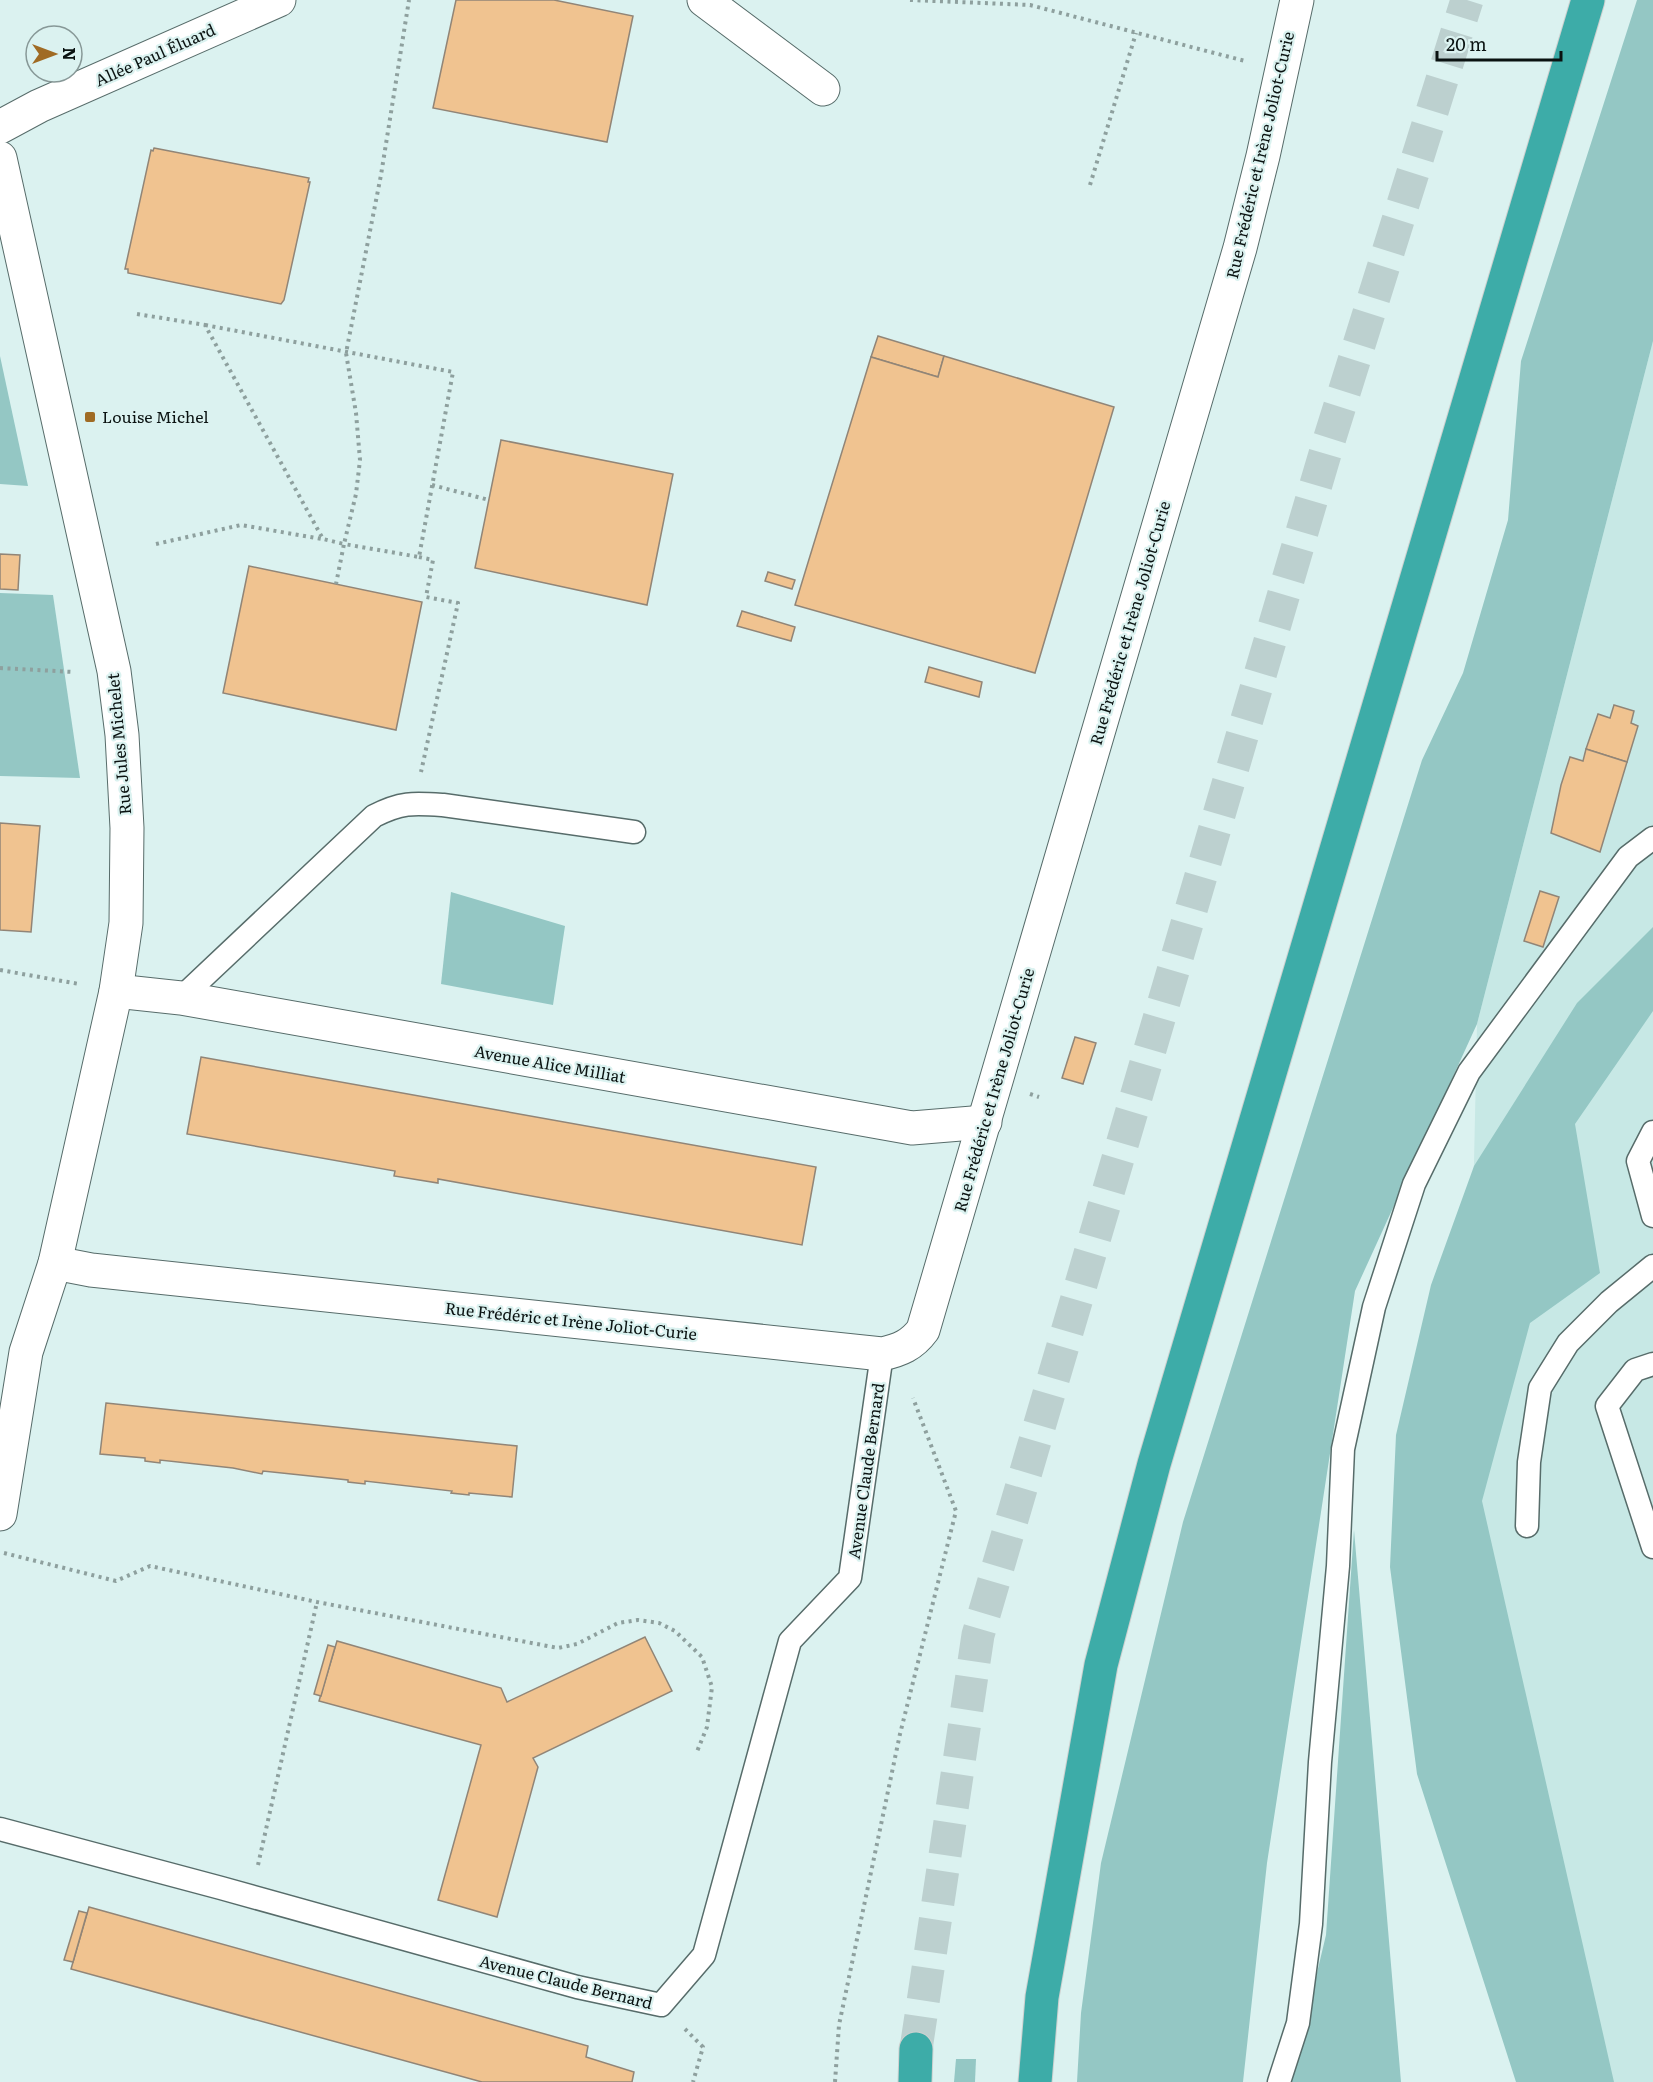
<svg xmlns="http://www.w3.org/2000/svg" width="1653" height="2082" viewBox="0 0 1653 2082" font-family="Literata,serif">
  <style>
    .built { fill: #c7e8e5 }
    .green { fill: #94c7c4 }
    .building { fill: #f0c390; stroke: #918577; stroke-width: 1.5 }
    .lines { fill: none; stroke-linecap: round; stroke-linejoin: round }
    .motorway-tunnel { stroke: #bcd0cf; stroke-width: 33; stroke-dasharray: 33 16; stroke-linecap: butt }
    .service-casing { stroke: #576c6a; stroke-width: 25 }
    .minor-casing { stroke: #576c6a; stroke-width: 35 }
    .motorway-casing { stroke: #ced0cf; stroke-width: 35 }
    .path { stroke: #8ea09e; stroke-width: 4; stroke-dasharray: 3 4.5; stroke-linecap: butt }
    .service { stroke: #fff; stroke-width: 22 }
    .minor { stroke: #fff; stroke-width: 33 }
    .motorway { stroke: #3daca8; stroke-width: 33 }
    .poi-dot { fill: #a06b24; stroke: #dbf2f0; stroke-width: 2 }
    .labels { text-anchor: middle; stroke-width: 4.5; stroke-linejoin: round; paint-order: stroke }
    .street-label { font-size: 16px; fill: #0a1211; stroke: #dbf2f0 }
    .poi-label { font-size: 16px; fill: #0a1211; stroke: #dbf2f0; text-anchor: start }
  </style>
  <rect width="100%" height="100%" fill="#dbf2f0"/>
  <polygon class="built" points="1653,341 1653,2082 1569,2082 1466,1530 1477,1024"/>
  <g class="green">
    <polygon points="1637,0 1653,0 1653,341 1477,1024 1355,1291 1267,1863 1243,2082 1077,2082 1081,2013 1101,1863 1183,1522 1422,760 1463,673 1508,520 1521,361"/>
    <polygon points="0,356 28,486 0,484"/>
    <polygon points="0,593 53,595 80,778 0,776"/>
    <polygon points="451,892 565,926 553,1005 441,984"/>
    <polygon points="1653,927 1653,1011 1575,1124 1600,1273 1530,1323 1482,1501 1614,2082 1516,2082 1417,1774 1390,1567 1396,1435 1431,1285 1474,1166 1577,1003"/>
    <polygon points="1354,1530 1401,2082 1291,2082 1326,1935"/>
    <polygon points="956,2059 976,2059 975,2082 954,2082"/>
  </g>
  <g class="building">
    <polygon points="456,0 554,0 633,16 607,142 433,108"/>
    <polygon points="154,148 309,178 308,182 310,182 284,300 281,304 128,273 128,269 125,269 151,150 153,151"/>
    <polygon points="878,336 944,356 938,377 871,357"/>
    <polygon points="944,356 1114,407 1035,673 795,605 871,357 938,377"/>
    <polygon points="501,440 673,474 647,605 475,568"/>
    <polygon points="0,554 20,555 18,590 0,589"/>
    <polygon points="249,566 422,602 396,730 223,693"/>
    <polygon points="768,572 795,580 792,589 765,581"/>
    <polygon points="742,611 795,627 791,641 737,626"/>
    <polygon points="929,667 982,682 979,697 925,682"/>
    <polygon points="1614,705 1634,711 1631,723 1638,726 1627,762 1586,749 1598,714 1610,718"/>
    <polygon points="1586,749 1627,762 1600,852 1551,833 1561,785 1570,757 1583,761"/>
    <polygon points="0,823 40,826 31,932 0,930"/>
    <polygon points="1540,891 1559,897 1543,947 1524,941"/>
    <polygon points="1075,1037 1096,1043 1083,1084 1062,1078"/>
    <polygon points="201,1057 816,1167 802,1245 438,1179 438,1183 394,1176 395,1171 187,1134"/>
    <polygon points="106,1403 517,1446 512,1497 469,1493 469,1495 451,1493 452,1491 365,1481 365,1484 348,1482 348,1480 263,1471 262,1474 233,1468 160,1460 160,1463 145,1461 145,1458 100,1454"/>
    <polygon points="645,1637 672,1691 533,1758 538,1767 497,1917 438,1900 481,1745 319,1701 337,1641 501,1688 507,1702"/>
    <polygon points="328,1645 335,1647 321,1696 314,1694"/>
    <polygon points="89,1907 588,2046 586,2057 634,2072 632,2082 482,2082 71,1969"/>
    <polygon points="79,1911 87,1913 73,1962 64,1960"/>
  </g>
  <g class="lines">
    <polyline class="motorway-tunnel" points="916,2049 978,1635 1327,447 1467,0"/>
    <g class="service-casing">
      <g id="service">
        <path d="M 181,998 L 374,816 C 401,802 413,803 443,805 L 634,832"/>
        <polyline points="1653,1132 1638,1161 1653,1216"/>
        <polyline points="1653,1364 1635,1370 1607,1406 1653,1547"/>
        <polyline points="1527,1526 1529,1462 1540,1388 1568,1343 1609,1302 1653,1266"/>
        <polyline points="0,1829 221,1888 577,1987 661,2005 704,1955 790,1641 850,1578 882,1354"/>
        <polyline points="1279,2082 1298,2023 1311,1924 1320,1762 1338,1566 1343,1449 1374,1307 1414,1184 1469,1072 1628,857 1653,838"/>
      </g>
    </g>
    <g class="minor-casing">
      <g id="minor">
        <polyline points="704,0 823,89"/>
        <polyline points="0,127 39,106 279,0"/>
        <polyline points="0,158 114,671 122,735 127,828 126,923 116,991 55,1263 26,1352 0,1514"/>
        <polyline points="116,991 181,998 912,1128 985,1122"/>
        <path d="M 55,1263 L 91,1270 L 882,1354 C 900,1350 912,1345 923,1330 L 1240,248 L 1263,156 L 1297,0"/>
      </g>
    </g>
    <g class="motorway-casing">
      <g id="motorway">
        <polyline points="915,2082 916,2049"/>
        <polyline points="1035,2082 1042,1997 1101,1665 1154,1464 1588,0"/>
      </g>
    </g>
    <g class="path">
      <polyline points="910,0 1030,5 1245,61"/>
      <polyline points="1090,185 1136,33"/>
      <polyline points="137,314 205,325 323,539 344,544 356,494 360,460 356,413 346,353 381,175 409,0"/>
      <polyline points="205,325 453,372 419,557 344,544 336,584"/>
      <polyline points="432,485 489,500"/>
      <polyline points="156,544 241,525 322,539"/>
      <polyline points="419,557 433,560 426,597 458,603 421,772"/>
      <polyline points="0,668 74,672"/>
      <polyline points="0,970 79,984"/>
      <polyline points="1030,1094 1039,1097"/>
      <polyline points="4,1553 116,1581 150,1566 317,1602 558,1648 577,1644 618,1623 638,1620 659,1623 675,1631 702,1657 712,1687 707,1727 696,1754"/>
      <polyline points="258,1865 317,1602"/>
      <polyline points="685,2029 703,2047 693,2082"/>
      <polyline points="835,2082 839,2025 900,1734 956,1511 913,1398"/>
    </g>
    <use href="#service" class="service"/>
    <use href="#minor" class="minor"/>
    <use href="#motorway" class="motorway"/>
  </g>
  <rect class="poi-dot" x="84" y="411" width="12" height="12" rx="3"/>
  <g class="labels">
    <g class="street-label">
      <text transform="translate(155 55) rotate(-24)" y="6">Allée Paul Éluard</text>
      <text transform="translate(1260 155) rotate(-77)" y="6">Rue Frédéric et Irène Joliot-Curie</text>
      <text transform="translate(1130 623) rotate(-74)" y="6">Rue Frédéric et Irène Joliot-Curie</text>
      <text transform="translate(119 744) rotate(-95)" y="6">Rue Jules Michelet</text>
      <text transform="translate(550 1064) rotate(10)" y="6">Avenue Alice Milliat</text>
      <text transform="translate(994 1090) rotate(-74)" y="6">Rue Frédéric et Irène Joliot-Curie</text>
      <text transform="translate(571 1321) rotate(6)" y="6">Rue Frédéric et Irène Joliot-Curie</text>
      <text transform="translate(866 1471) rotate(-82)" y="6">Avenue Claude Bernard</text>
      <text transform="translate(566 1982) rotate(14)" y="6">Avenue Claude Bernard</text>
    </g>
    <g class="poi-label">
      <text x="102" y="423">Louise Michel</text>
    </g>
  </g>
  <g transform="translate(54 54) rotate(90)"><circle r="28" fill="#dbf2f0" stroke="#879897" stroke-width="1.5"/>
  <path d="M0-4.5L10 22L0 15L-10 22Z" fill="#a06b24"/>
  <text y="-9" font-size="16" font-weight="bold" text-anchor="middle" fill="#0a1211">N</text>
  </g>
  <path d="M1437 51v9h124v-9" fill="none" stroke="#0a1211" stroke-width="3"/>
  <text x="1446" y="51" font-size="18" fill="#0a1211" stroke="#dbf2f0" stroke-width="4.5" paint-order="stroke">20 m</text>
</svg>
